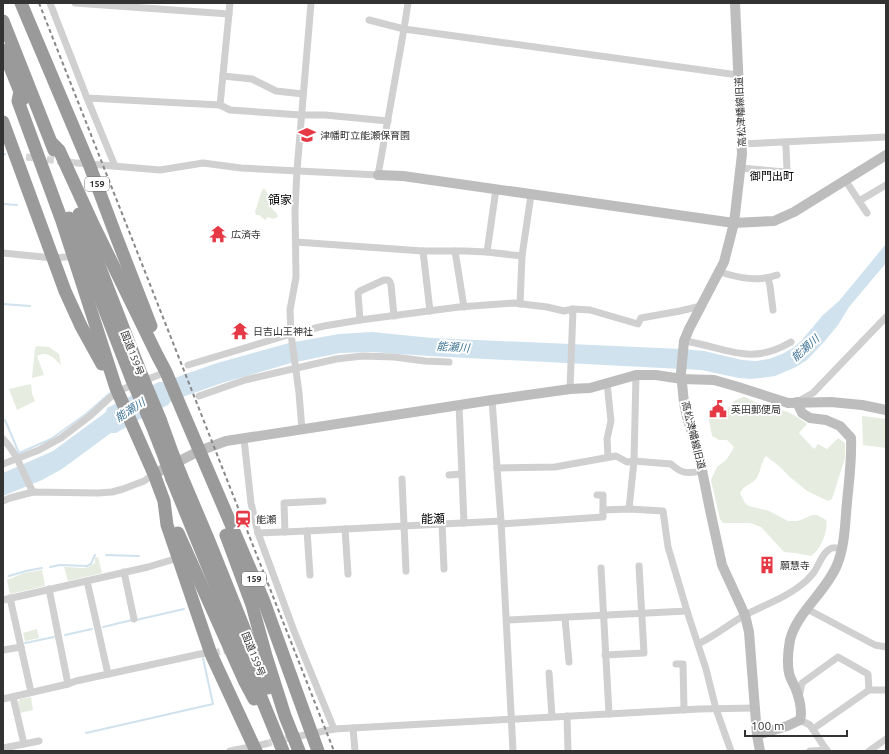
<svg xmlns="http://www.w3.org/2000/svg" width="889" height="754" viewBox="0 0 889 754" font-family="Ubuntu,'Noto Sans JP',sans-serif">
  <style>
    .green { fill: #e6ecdf }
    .water { fill: #cfe2ee }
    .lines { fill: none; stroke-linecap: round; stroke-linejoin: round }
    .stream { stroke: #cfe2ee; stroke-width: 2 }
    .street-tunnel { stroke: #d6d6d6; stroke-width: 7; stroke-dasharray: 7 3.5; stroke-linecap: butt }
    .street { stroke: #d0d0d0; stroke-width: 7 }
    .secondary { stroke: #bdbdbd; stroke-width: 10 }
    .highway { stroke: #9a9a9a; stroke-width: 13 }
    .rail { stroke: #888; stroke-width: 2; stroke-dasharray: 4 3; stroke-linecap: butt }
    .highway-bridge { stroke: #9a9a9a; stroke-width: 13 }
    .labels { text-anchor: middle; stroke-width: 4; stroke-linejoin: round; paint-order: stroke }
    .shield { fill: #fff; stroke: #707070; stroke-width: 1 }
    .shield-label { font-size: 9px; font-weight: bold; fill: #333 }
    .street-label { font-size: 10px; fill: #333; stroke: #fff }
    .poi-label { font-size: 10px; fill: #333; stroke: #fff; text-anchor: start }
    .neighbourhood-label { font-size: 11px; fill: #000; stroke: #fff }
    .water-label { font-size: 11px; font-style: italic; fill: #3f7597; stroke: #fff }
    .quarter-label { font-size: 12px; fill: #000; stroke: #fff }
  </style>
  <rect width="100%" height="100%" fill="#fff"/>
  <g class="green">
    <path d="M 264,188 L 270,198 L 268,204 L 277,214 L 278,217 L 273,219 L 268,217 L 265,220 L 259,215 L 256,215 L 255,211 C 259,203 259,194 264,188 Z"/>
    <path d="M 37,346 L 49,347 L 59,354 L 61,365 C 54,358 48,350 37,356 L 44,375 L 32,378 L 35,348 Z"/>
    <polygon points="31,384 32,394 35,401 17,410 9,389"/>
    <path d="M 743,397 C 750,398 756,403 763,406 C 770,410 780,409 788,412 C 791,413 804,421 807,424 L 799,433 L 814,449 L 818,444 L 827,449 L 838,438 L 845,443 L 845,458 L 832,499 L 828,501 L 807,491 L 790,477 L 779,466 L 766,456 C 760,463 761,474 755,480 C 750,485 743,486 740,493 L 745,503 L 749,506 L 769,511 L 788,521 L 798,521 L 812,515 L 817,515 L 826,520 C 829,530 820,551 811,556 L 795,553 L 784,552 L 761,527 L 750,523 L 723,523 L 720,519 L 711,480 L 717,467 L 726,460 L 732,451 L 734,447 L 727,440 L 719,440 L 712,436 L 708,415 L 713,415 L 722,411 L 727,409 L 734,401 Z"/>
    <polygon points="862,416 886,419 886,448 863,445"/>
    <polygon points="98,557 102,573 68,581 64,567 84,568 89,567 95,563 95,558"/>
    <polygon points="42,570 45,586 10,594 7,580 24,573"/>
    <polygon points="37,629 39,638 25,641 23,633"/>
    <polygon points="31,697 33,710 20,713 18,702 20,699"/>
  </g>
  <polygon class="water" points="886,244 886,263 849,307 838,325 824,342 807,360 796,367 775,376 751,379 739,378 701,370 429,356 371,352 340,353 291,363 222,383 171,401 168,405 140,419 116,433 111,433 62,469 42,480 3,496 3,473 53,451 106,412 107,408 159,382 165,382 180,376 217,363 289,343 339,334 372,332 432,338 682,349 704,351 742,360 756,361 769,359 782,354 793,348 801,341 823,315 839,301"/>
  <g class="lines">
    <g class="stream">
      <polyline points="3,154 5,154"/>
      <polyline points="3,204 17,205"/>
      <polyline points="3,304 30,306"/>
      <polyline points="5,420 19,453 51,439 86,414 110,393"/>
      <polyline points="106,555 139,556"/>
      <polyline points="50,567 60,565 87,566 91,564 95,555"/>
      <polyline points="9,576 26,571 42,568"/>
      <polyline points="136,620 184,609"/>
      <polyline points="103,627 132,620"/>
      <polyline points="65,635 92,629"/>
      <polyline points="25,643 54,637"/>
      <polyline points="86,733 213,704 203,658"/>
    </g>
    <g class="street-tunnel">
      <polyline points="26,157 77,163"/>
      <polyline points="213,653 232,649"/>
      <polyline points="265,744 296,736"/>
    </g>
    <g class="street">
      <polyline points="50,3 87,98 220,105 230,3"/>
      <polyline points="75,3 229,14"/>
      <polyline points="369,20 404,29 738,75"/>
      <polyline points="223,76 252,79 276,91 303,94"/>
      <polyline points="87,98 115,166"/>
      <polyline points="220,105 230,110 301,115 325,115 388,121"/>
      <polyline points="741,144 886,137"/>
      <polyline points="77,163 160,170 203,163 241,168 378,175 404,29 408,3"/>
      <polyline points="740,168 785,172 787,170 786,147 784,142"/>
      <polyline points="845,180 867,213"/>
      <polyline points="859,201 886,185"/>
      <polyline points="296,242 423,251 465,251 487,252 522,256"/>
      <polyline points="423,251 430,311"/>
      <polyline points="455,251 464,307"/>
      <polyline points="487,252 496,189"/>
      <polyline points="3,253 53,258 66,257"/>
      <path d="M 720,272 C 739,278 758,282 777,275"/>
      <polyline points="768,278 770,286 773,310"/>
      <polyline points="520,304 522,256 531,195"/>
      <polyline points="360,320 358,293 360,291 384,280 388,280 390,282 391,285 394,316"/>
      <path d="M 684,341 C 726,347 749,367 791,342"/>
      <polyline points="188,365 291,334 324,326 360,320 459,307 514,303 547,307 564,311 573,309 590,310 638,324 641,318 680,311 701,306"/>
      <polyline points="607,383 611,421 607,439 608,457"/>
      <polyline points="570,389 573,309"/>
      <polyline points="199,396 245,380 336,359 363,356 394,357 425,361 449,362"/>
      <polyline points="492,400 501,521 513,751"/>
      <polyline points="797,402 813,393 886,317"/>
      <polyline points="459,405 464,523"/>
      <polyline points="302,430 299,393 291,334 290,310 296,277 295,210 297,170 311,3"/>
      <path d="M 3,439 C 18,454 23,474 33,492"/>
      <polyline points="244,439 251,503 258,533 307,531 501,521"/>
      <polyline points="3,464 39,450 61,438 90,416 113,395 123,389 166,372"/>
      <path d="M 497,468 L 555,467 L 616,456 L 627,462 L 634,461 L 671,464 C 683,475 687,473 703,471"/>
      <polyline points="449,475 461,474"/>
      <polyline points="402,479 406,571"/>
      <polyline points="3,501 10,498 33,492 98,493 112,492 123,489 144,481 154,474"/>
      <polyline points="629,509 634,461 636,375"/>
      <polyline points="603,510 629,509 663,511 668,547 687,611 706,669 716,709 731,751"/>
      <polyline points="442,524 444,569"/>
      <polyline points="501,524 603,517 603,495 597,495"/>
      <polyline points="345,529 348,574"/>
      <polyline points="307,531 310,575"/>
      <polyline points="285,532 284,503 323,501"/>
      <polyline points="258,533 294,631 334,729"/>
      <polyline points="601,568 609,714"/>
      <polyline points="124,572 134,619"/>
      <polyline points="87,581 108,674"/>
      <polyline points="49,589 68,684"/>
      <polyline points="10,598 31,692"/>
      <polyline points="3,600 148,567 178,558"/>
      <polyline points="807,609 875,645 886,647"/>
      <polyline points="565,618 569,662"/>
      <polyline points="507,620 687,611"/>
      <path d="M 698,644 C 715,636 729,624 745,615 C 766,604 788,597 806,581 C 809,578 812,575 814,572 C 819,565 823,551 832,548 C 835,547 838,548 841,549"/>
      <polyline points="3,650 21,647"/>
      <polyline points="605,655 644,653 639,566"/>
      <polyline points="676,664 683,664 684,710"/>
      <polyline points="549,673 552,717"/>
      <polyline points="799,697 802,683 838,657 868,674 869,690 886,690"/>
      <polyline points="3,699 68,684 76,681 205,653 213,653"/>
      <polyline points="567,716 568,751"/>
      <polyline points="800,720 810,725 827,751"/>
      <polyline points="353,728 355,751"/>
      <polyline points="813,729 869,690"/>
      <polyline points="300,736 334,729 699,709 756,708"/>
      <polyline points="24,744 39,741"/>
      <polyline points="3,748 24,744 13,697"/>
      <polyline points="230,751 265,744"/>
      <polyline points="810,751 827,750"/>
      <polyline points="869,751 886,739"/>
    </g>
    <g class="secondary">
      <polyline points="735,3 742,154 734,223 724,262 689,329 684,341 681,373 684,403 687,417 699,455 710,510 722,565 745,615 749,632 757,735 760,751"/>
      <polyline points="378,175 403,176 734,223 774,221 794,212 886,155"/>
      <polyline points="154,474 199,451 226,441 492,400 570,389 590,388 636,375 656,375 682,379 714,380 735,386 788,403 831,402 862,405 886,410"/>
      <path d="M 757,735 L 787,726 L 800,720 C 803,709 799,697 795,687 C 793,683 790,678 789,673 C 787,663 788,651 790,640 C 797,612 826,592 837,565 C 845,546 845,523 847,502 C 849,481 852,460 851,438 L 840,426 L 826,420 L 810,418 L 802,413 L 797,402"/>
    </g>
    <g class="highway">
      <polyline points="21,3 89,164 116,236 151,326"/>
      <polyline points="3,21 54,150"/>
      <polyline points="3,50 23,99"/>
      <polyline points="20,91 18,101 62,221 116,388 154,474 164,501 167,525 211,654 256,751"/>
      <polyline points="3,122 65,291 81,326 102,364"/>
      <polyline points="52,143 59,150 92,222 157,355 166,372 182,410 263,599 318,751"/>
      <polyline points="79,214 142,376"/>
      <polyline points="69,218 132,380"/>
      <polyline points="160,419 173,455"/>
      <polyline points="151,423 165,459"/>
      <polyline points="181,475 209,541 268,688"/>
      <polyline points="172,479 283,751"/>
      <polyline points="178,533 245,682 254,699"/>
      <polyline points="226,535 252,605 266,656 285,716 299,751"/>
    </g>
    <polyline class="rail" points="39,3 334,751"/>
    <g class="highway-bridge">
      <polyline points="142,376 160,419"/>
      <polyline points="132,380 151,423"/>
      <polyline points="173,455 181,475"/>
      <polyline points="165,459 172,479"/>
    </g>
  </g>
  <defs>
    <g id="school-bare" transform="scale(1.38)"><path d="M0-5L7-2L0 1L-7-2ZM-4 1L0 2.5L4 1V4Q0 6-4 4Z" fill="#e63946" stroke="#fff" stroke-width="2.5" paint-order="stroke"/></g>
    <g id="temple-bare" transform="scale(1.38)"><path d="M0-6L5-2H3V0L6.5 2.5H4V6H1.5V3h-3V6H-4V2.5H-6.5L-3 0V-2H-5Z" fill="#e63946" stroke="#fff" stroke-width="2.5" paint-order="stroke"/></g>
    <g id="civic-bare" transform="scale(1.38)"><path d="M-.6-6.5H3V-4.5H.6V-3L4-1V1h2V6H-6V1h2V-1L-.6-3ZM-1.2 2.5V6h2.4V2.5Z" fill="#e63946" stroke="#fff" stroke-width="2.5" paint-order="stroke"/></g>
    <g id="station-bare" transform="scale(1.38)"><path d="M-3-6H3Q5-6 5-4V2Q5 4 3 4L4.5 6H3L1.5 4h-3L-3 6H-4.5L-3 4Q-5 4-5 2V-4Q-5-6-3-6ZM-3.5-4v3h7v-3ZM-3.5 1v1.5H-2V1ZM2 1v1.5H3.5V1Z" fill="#e63946" stroke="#fff" stroke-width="2.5" paint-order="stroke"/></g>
    <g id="building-bare" transform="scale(1.38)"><path d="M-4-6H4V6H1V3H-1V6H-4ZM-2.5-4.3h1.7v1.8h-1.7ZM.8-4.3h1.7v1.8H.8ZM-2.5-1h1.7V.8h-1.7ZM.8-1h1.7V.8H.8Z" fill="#e63946" stroke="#fff" stroke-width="2.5" paint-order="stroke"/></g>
  </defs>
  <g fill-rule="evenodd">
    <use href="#school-bare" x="307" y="135"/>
    <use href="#temple-bare" x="218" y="234"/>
    <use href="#temple-bare" x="240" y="331"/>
    <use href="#civic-bare" x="718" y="409"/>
    <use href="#station-bare" x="243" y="519"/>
    <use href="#building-bare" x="767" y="565"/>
  </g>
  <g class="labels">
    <g class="shield">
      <rect x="85" y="177" width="24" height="14" rx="3"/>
      <rect x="242" y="572" width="24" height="14" rx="3"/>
    </g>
    <g class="shield-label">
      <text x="97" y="187">159</text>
      <text x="254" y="582">159</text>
    </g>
    <g class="street-label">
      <text transform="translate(740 112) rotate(-93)" y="4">高松津幡線旧道</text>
      <text transform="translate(133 353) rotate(69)" y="4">国道159号</text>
      <text transform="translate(694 435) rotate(76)" y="4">高松津幡線旧道</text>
      <text transform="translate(254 654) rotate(68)" y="4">国道159号</text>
    </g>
    <g class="poi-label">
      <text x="320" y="139">津幡町立能瀬保育園</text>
      <text x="231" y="238">広済寺</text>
      <text x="253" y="335">日吉山王神社</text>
      <text x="731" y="413">英田郵便局</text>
      <text x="256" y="523">能瀬</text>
      <text x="780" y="569">願慧寺</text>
    </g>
    <g class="neighbourhood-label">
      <text x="772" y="180">御門出町</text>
    </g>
    <g class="water-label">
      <text transform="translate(453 347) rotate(4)" y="4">能瀬川</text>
      <text transform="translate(805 348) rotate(-42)" y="4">能瀬川</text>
      <text transform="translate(130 410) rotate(-33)" y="4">能瀬川</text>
    </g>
    <g class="quarter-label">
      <text x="280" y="204">領家</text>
      <text x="433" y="523">能瀬</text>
    </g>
  </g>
  <rect width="889" height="754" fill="none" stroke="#333333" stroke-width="8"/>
  <path d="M745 730v6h102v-6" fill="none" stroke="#333333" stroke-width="2"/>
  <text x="751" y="730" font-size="12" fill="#333333" stroke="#ffffff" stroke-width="3" paint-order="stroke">100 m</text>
</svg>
